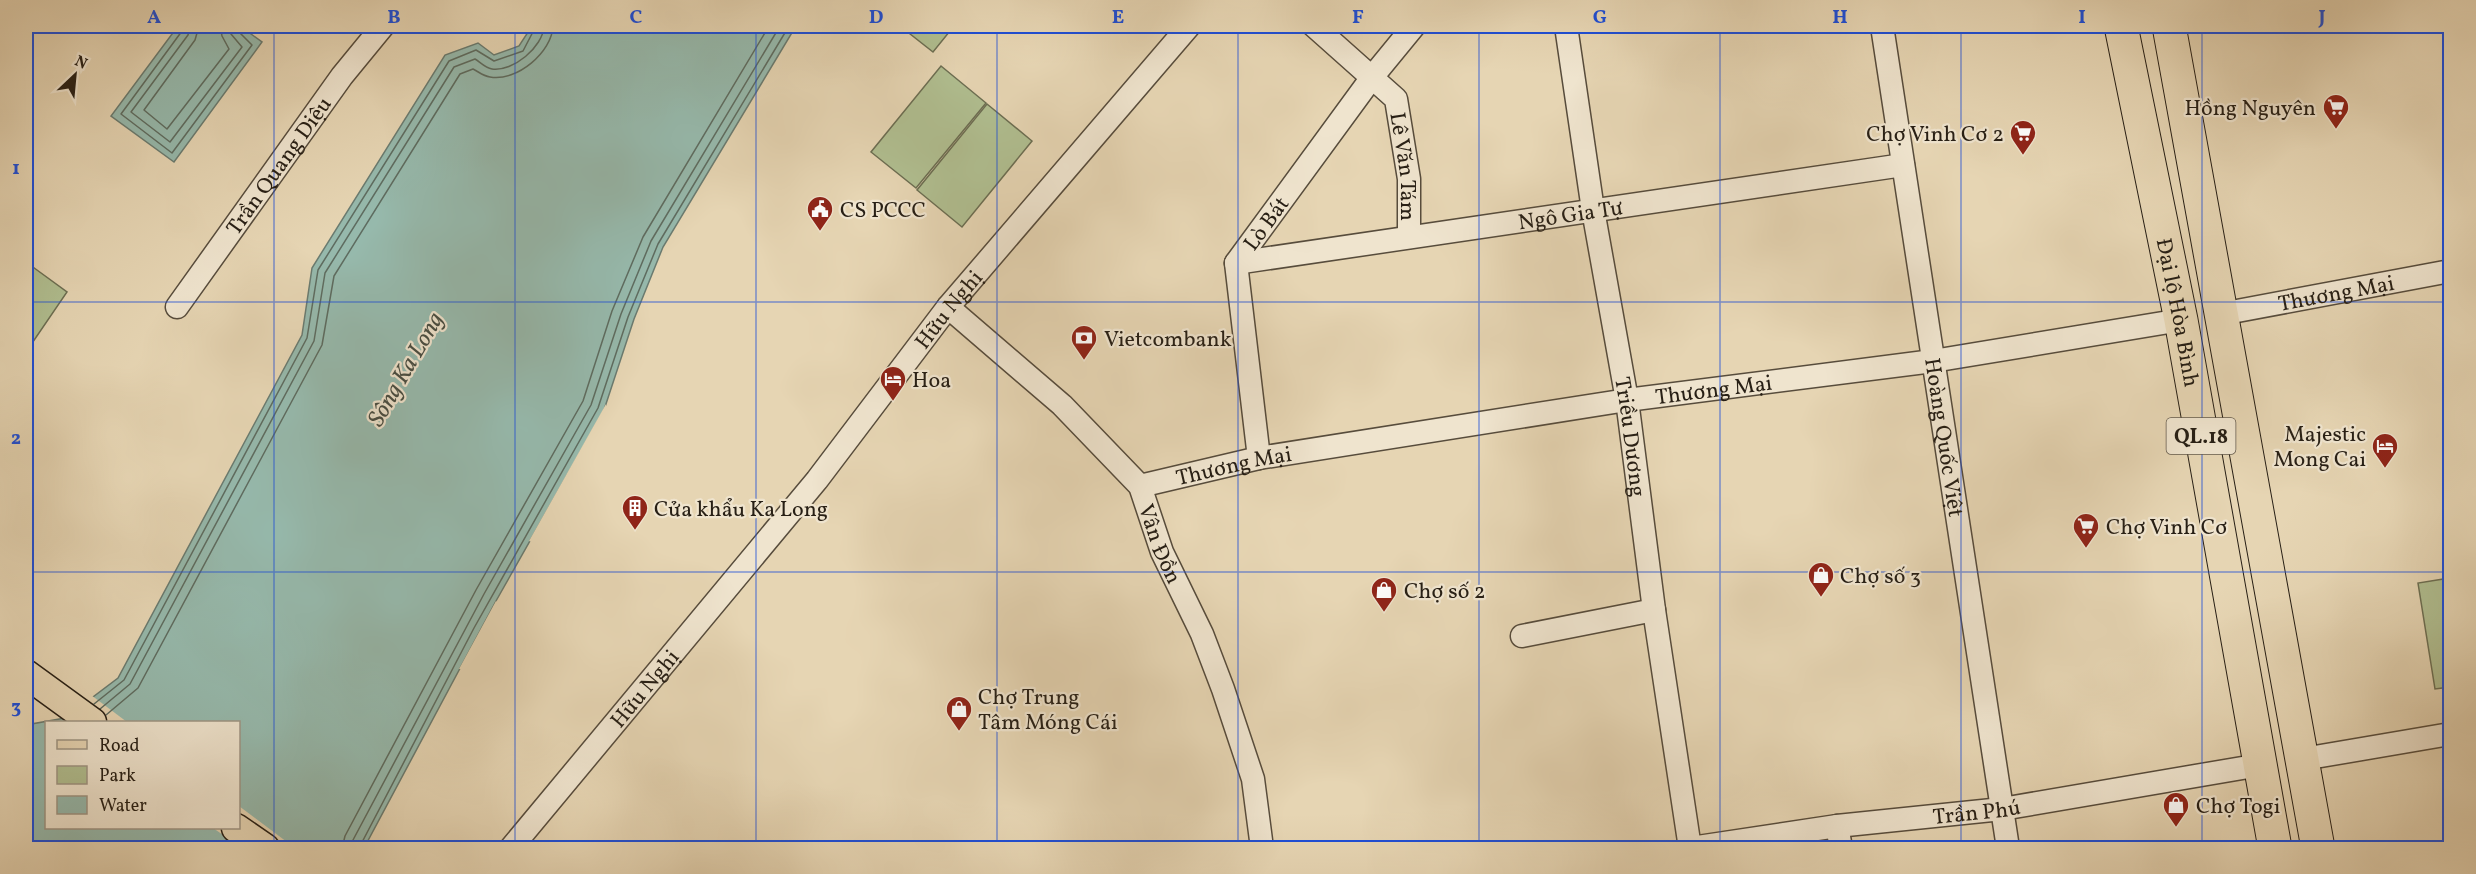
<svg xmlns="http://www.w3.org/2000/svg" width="2476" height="874" viewBox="0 0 2476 874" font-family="Vollkorn,serif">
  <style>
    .green { fill: #b0be90; stroke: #6c6e52; stroke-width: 1.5 }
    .water { fill: #96b9ac; stroke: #6a7b70; stroke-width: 1.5; fill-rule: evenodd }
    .pier { fill: #e6d5b3 }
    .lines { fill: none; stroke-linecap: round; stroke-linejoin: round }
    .shore { stroke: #5e6c60; stroke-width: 1.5 }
    .minor-casing { stroke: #574c3c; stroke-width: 25 }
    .major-casing { stroke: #271f15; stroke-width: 31 }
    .highway-casing { stroke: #271f15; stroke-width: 35 }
    .minor { stroke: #efe4ce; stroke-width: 22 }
    .major { stroke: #e6d5b3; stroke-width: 28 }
    .highway { stroke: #e6d5b3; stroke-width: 33 }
    .grid { fill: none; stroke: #1d4ed8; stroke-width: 1.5; stroke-opacity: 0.55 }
    .labels { text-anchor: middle; stroke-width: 4.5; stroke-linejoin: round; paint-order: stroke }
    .shield { fill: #efe4ce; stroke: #635a4c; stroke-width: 1.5 }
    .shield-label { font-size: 21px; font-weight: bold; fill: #271f15 }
    .poi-label { font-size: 22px; fill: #271f15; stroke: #efe4ce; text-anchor: start }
    .street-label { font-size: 22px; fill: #271f15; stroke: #efe4ce }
    .water-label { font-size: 24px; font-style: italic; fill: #484d42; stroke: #efe4ce }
    .neatline { fill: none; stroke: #1d4ed8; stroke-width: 2 }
    .grid-label { font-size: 20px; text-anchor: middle; font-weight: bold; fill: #1d4ed8 }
  </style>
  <rect width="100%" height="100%" fill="#e6d5b3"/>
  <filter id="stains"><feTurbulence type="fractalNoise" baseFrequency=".00333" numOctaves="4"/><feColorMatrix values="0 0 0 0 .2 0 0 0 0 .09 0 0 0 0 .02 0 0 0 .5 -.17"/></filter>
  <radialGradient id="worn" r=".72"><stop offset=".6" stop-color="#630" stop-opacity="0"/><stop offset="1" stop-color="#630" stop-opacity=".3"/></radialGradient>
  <g class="green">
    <polygon points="900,26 954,26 933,52"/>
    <polygon points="941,66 986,103 916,188 871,152"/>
    <polygon points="987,104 1032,141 962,227 917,190"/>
    <polygon points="26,262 67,292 26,352"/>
    <polygon points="2450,578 2450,687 2435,689 2418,583"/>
  </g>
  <g class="water">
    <polygon points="178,26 240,26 262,42 174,162 111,116"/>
    <path d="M 532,26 L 796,26 L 663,247 L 634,319 L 604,410 L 496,601 L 364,848 L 26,848 L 26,725 L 65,718 L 118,678 L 302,335 L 312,268 L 445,55 L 478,43 L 494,55 L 519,46 ZM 46,722 L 238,722 L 238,828 L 46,828 Z"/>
  </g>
  <g class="pier">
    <polygon points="606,404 606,412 532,542 529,541"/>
    <polygon points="496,601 498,603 463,669 459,669"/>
    <polygon points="91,695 127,722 68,722 60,716"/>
    <polygon points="239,806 295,848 242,848 213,828 238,828"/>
  </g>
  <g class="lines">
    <g class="shore">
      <polyline points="183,26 182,31 121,114 172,153 252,45 239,32 237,26"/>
      <polyline points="190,26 188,35 131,112 170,142 242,47 231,34 229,26"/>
      <polyline points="199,26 195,40 144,110 167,129 229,49 222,36 220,26"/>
      <polyline points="94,704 124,680 307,338 318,270 449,61 476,50 494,61 523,51 536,26"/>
      <path d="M 100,709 L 130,684 L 314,341 L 325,273 L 454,67 L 475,59 C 480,62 485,68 492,69 C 513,72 543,47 544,26"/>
      <path d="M 106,715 L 138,688 L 322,345 L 334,276 L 460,74 L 473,69 C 479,72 483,76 490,77 C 517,82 552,52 553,26"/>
      <polyline points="342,848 345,836 476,590 583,401 612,311 643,237 769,26"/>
      <polyline points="351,848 353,840 484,594 591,405 621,314 651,241 780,26"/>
      <polyline points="359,848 474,628 598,408 628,317 658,244 789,26"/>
    </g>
    <g class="minor-casing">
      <g id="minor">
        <path id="s1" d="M 1314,26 L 1396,99 L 1409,179 L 1409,237"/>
        <path id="s2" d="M 1566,26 L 1593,210 L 1627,400 L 1654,610 L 1690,848"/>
        <path id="s3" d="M 1882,26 L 2008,848"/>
        <path id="s4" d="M 1236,263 L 1903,165"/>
        <path id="s5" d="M 177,307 L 342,76 L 383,26"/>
        <path id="s6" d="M 948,307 L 1062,405 L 1140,486 L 1162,552 L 1202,634 L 1223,689 L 1253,779 L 1262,848"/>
        <path id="s7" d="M 2221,314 L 2450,271"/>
        <path id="s8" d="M 1259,458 L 1236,263 L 1373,76 L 1414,26"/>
        <path id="s9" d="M 1140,486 L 1259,458 L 1627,400 L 1933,361 L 2181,320"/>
        <polyline points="1522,636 1654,610"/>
        <polyline points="2303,759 2450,734"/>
        <polyline points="1837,826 1841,848"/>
        <path id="s10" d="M 511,848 L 817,480 L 948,307 L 1189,26"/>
        <path id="s11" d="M 1691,848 L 1837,826 L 2002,809 L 2260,765"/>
      </g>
    </g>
    <g class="major-casing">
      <g id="major">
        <polyline points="26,674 92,722"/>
        <polyline points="236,828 265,848"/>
      </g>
    </g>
    <g class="highway-casing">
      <g id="highway">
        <path id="s12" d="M 2121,26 L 2181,320 L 2275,848"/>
        <polyline points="2169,26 2318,848"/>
      </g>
    </g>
    <use href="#minor" class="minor"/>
    <use href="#major" class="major"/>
    <use href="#highway" class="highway"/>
  </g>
  <path class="grid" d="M 274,26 L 274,848M 515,26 L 515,848M 756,26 L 756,848M 997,26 L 997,848M 1238,26 L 1238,848M 1479,26 L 1479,848M 1720,26 L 1720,848M 1961,26 L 1961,848M 2202,26 L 2202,848M 26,302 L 2450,302M 26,572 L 2450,572"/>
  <defs>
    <g id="supermarket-pin" transform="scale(1.35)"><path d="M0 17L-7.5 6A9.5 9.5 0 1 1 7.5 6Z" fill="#8f2418" stroke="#efe4ce"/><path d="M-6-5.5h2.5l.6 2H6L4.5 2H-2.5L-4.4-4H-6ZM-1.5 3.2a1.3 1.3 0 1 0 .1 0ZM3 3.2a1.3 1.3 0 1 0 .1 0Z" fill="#fff"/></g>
    <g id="civic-pin" transform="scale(1.35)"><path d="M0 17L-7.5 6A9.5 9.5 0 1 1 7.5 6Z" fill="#8f2418" stroke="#efe4ce"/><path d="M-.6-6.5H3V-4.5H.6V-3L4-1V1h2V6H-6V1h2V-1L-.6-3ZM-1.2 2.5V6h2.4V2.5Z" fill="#fff"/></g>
    <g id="bank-pin" transform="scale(1.35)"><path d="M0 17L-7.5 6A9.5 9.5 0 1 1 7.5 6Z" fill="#8f2418" stroke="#efe4ce"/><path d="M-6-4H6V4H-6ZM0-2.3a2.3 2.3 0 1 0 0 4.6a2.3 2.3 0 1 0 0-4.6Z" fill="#fff"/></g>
    <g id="hotel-pin" transform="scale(1.35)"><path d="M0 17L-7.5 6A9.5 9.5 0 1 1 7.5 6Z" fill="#8f2418" stroke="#efe4ce"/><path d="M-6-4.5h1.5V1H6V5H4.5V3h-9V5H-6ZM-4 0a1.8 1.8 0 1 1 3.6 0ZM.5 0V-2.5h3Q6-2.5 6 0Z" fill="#fff"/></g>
    <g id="building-pin" transform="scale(1.35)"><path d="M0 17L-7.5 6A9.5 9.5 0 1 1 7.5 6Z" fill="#8f2418" stroke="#efe4ce"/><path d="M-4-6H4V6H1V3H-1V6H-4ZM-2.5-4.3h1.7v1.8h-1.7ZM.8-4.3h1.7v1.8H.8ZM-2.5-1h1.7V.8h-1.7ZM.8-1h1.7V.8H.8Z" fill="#fff"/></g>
    <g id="shop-pin" transform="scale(1.35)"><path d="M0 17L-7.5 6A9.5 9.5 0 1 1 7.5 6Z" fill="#8f2418" stroke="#efe4ce"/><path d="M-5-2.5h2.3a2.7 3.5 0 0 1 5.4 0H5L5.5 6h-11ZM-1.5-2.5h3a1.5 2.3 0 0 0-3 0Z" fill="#fff"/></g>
  </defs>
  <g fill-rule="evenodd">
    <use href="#supermarket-pin" x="2336" y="107"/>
    <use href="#supermarket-pin" x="2023" y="133"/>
    <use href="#civic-pin" x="820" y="209"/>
    <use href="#bank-pin" x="1084" y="338"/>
    <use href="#hotel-pin" x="893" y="379"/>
    <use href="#hotel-pin" x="2385" y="446"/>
    <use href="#building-pin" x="635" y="508"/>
    <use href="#supermarket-pin" x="2086" y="526"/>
    <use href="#shop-pin" x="1821" y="575"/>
    <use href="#shop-pin" x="1384" y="590"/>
    <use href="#shop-pin" x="959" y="709"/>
    <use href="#shop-pin" x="2176" y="805"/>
  </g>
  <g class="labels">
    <rect class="shield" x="2166.5" y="418" width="69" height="36" rx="4.5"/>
    <g class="shield-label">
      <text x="2201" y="443">QL.18</text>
    </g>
    <g class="poi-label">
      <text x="2316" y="115" text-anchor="end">Hồng Nguyên</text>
      <text x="2004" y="141" text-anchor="end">Chợ Vinh Cơ 2</text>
      <text x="840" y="217">CS PCCC</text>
      <text x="1104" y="346">Vietcombank</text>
      <text x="912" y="387">Hoa</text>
      <text x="2366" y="441" text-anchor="end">Majestic<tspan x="2366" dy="25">Mong Cai</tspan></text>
      <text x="654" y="516">Cửa khẩu Ka Long</text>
      <text x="2106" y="534">Chợ Vinh Cơ</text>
      <text x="1840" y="583">Chợ số 3</text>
      <text x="1404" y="598">Chợ số 2</text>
      <text x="978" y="704">Chợ Trung<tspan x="978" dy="25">Tâm Móng Cái</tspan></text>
      <text x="2196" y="813">Chợ Togi</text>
    </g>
    <g class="street-label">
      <text dy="8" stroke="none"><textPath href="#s5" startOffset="174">Trần Quang Diệu</textPath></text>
      <text dy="8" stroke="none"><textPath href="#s1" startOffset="178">Lê Văn Tám</textPath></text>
      <text dy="8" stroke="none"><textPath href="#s4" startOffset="338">Ngô Gia Tự</textPath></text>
      <text dy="8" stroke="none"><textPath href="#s8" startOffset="246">Lò Bát</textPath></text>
      <text dy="8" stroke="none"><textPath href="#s7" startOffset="117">Thương Mại</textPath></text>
      <text dy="8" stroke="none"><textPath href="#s10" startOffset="694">Hữu Nghị</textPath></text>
      <text dy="8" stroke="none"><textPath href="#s12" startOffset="292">Đại lộ Hòa Bình</textPath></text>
      <text dy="8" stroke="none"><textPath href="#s9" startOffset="582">Thương Mại</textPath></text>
      <text dy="8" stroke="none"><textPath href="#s2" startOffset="416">Triều Dương</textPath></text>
      <text dy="8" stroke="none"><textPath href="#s3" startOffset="416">Hoàng Quốc Việt</textPath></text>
      <text dy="8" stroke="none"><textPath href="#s9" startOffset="96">Thương Mại</textPath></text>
      <text dy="8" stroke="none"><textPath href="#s6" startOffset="324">Vân Đồn</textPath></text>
      <text dy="8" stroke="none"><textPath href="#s10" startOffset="208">Hữu Nghị</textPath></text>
      <text dy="8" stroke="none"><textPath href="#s11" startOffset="288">Trần Phú</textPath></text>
    </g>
    <g class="water-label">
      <text transform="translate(405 369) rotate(-60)" y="8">Sông Ka Long</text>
    </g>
  </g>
  <rect width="2476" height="874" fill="none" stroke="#e6d5b3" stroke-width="66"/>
  <rect x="45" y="721" width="195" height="108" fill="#efe4ce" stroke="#9f9584" stroke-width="1.5"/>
  <rect x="57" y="740" width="30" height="9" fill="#e6d5b3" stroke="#9f9584" stroke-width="1.5"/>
  <text x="99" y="751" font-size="18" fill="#271f15">Road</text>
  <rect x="57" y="766" width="30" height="18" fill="#b0be90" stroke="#9f9584" stroke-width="1.5"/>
  <text x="99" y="781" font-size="18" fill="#271f15">Park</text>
  <rect x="57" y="796" width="30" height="18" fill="#96b9ac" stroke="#9f9584" stroke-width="1.5"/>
  <text x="99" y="811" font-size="18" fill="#271f15">Water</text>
  <g transform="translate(75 75) rotate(26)" stroke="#efe4ce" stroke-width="4.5" paint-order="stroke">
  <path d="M0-4.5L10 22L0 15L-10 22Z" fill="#271f15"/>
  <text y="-9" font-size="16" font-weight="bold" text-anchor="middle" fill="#271f15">N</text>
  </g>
  <rect x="33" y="33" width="2410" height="808" class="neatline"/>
  <g class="grid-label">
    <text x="154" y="23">A</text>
    <text x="394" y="23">B</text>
    <text x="636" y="23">C</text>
    <text x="876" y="23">D</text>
    <text x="1118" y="23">E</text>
    <text x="1358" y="23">F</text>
    <text x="1600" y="23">G</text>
    <text x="1840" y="23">H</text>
    <text x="2082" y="23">I</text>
    <text x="2322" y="23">J</text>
    <text x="16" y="174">1</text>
    <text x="16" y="444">2</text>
    <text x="16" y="713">3</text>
  </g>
  <rect width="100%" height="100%" filter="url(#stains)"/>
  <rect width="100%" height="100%" fill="url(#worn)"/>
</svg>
